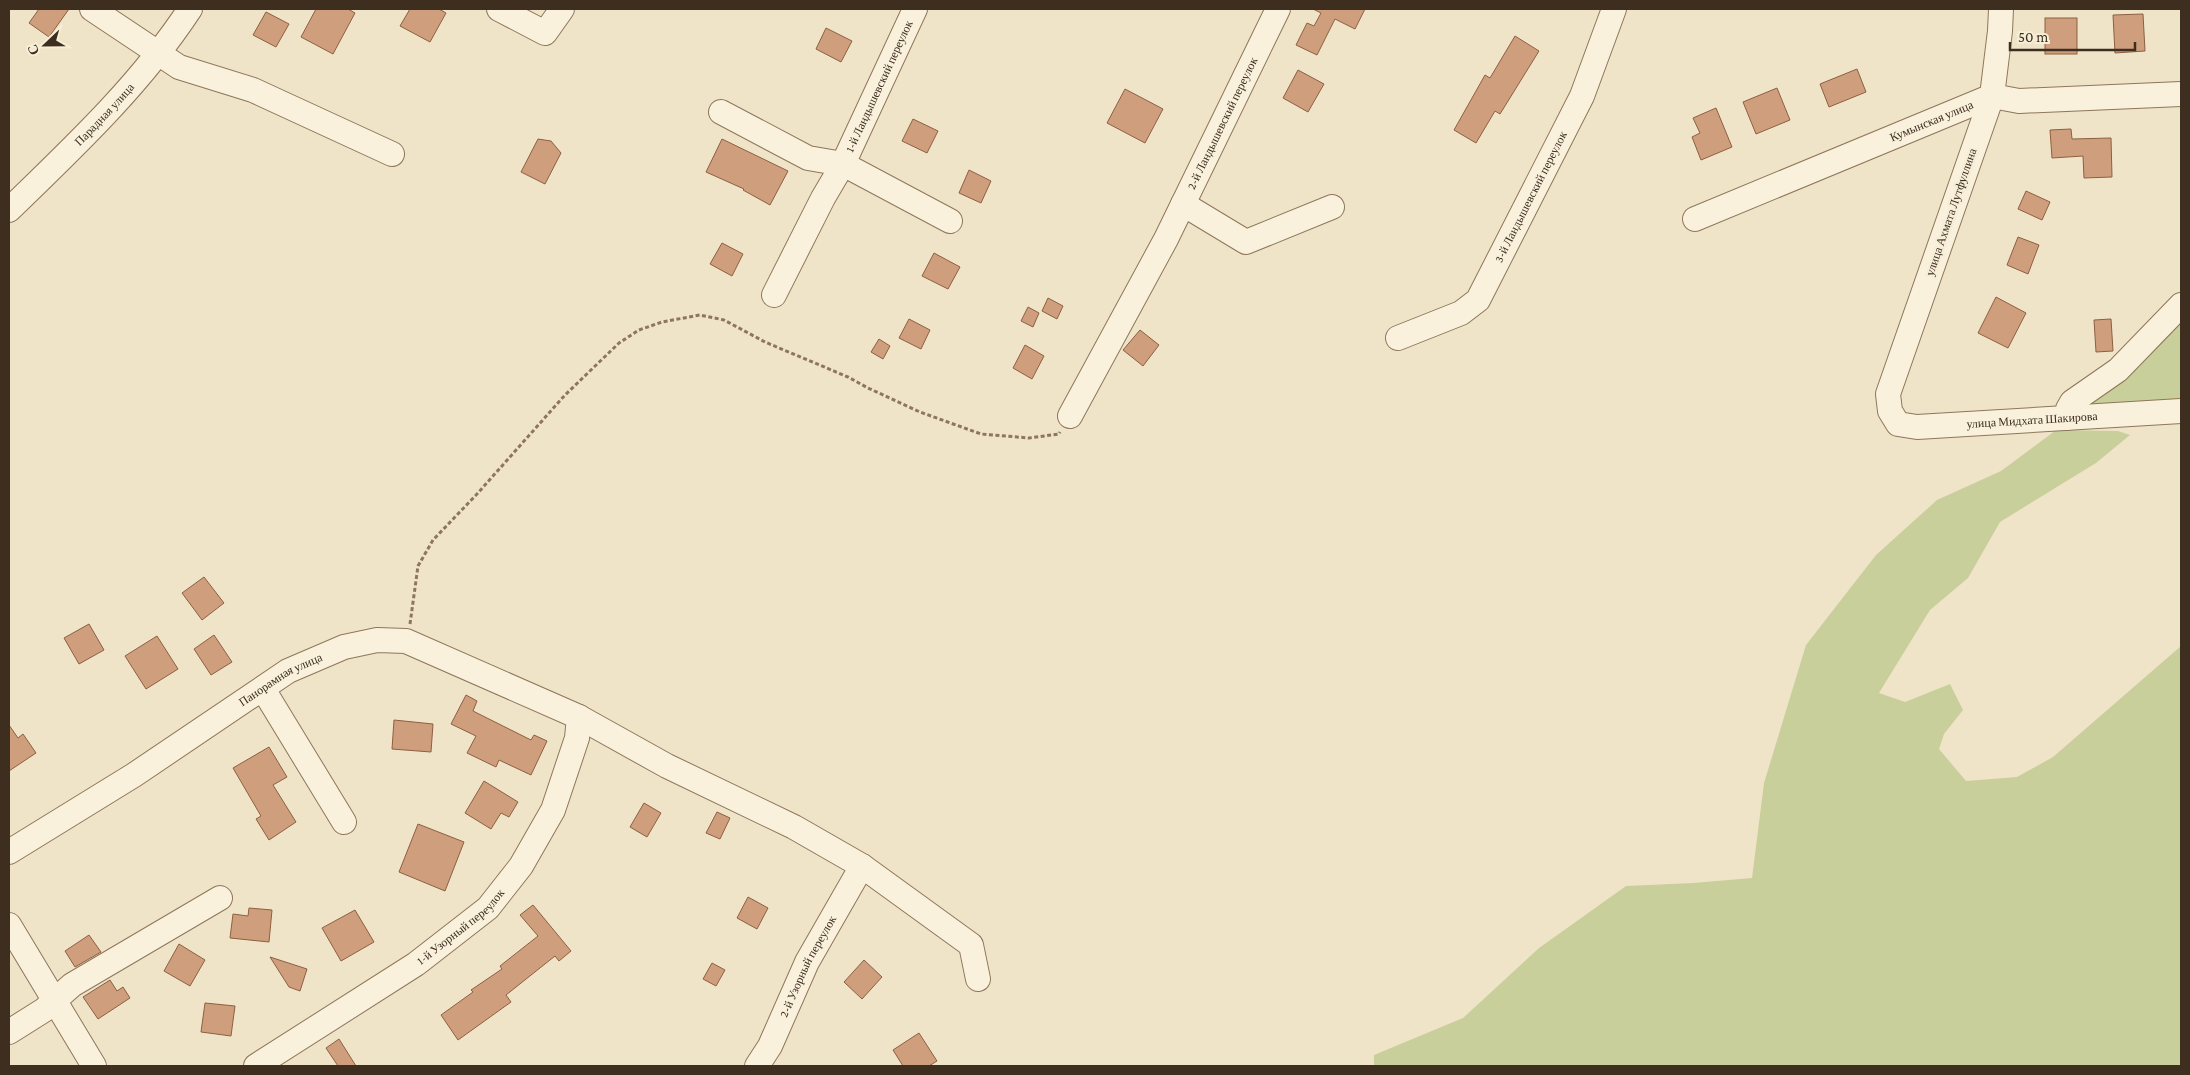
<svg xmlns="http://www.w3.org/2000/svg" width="2190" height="1075" viewBox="0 0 2190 1075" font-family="'Crimson Pro',serif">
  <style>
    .green { fill: #c9cf9b }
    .building { fill: #cf9f7d; stroke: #8d5f41 }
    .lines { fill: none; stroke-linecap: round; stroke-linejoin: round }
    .minor-casing { stroke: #8d765c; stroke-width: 26 }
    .path { stroke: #8d765c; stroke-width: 3; stroke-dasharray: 4 2.5; stroke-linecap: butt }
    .minor { stroke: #faf1dc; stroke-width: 24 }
    .labels { text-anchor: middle; stroke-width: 5; stroke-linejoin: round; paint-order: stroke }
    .street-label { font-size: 12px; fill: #3d2e20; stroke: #f7eed8 }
  </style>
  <rect width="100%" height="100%" fill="#f0e4c8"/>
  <polygon class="green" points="2181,321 2181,401 2059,430 2118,431 2130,435 2096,463 2000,522 1968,578 1930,610 1879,693 1905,702 1950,684 1963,710 1944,734 1939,749 1966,781 2017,777 2053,757 2181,646 2181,1066 1374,1066 1374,1055 1463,1018 1539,948 1626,886 1693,883 1752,878 1764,783 1806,645 1876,555 1937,500 2001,471 2126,378"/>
  <g class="building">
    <polygon points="39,9 69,9 49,37 29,23"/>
    <polygon points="316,9 348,9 355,13 333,54 301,37"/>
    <polygon points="410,9 439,9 446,13 430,42 400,26"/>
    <polygon points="1313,9 1365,9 1355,29 1335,19 1317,55 1296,45 1307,23 1314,26 1321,13"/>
    <polygon points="266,12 289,24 276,47 253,35"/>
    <polygon points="2143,14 2145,51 2115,53 2113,15"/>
    <rect x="2045" y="18" width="32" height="36"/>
    <polygon points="826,28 852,41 841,62 816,49"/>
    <polygon points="1515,36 1539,51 1500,114 1495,111 1476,143 1454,130 1485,75 1490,78"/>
    <polygon points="1857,69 1866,92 1829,107 1820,84"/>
    <polygon points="1298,70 1324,84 1308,112 1283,98"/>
    <polygon points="1777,88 1790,120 1756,134 1743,102"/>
    <polygon points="1125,89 1163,109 1145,143 1107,123"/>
    <polygon points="1716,108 1732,147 1701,160 1692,137 1700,133 1693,118"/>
    <polygon points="913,119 938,131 927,153 902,141"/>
    <polygon points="2071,129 2072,139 2111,138 2112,177 2084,178 2083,156 2052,158 2050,130"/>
    <polygon points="538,139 551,141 561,153 545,184 521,172"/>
    <polygon points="722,139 788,171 770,205 743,190 744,189 706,172"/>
    <polygon points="969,170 991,181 981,203 959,193"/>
    <polygon points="2026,191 2050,202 2042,220 2018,209"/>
    <polygon points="2018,237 2039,245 2028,274 2007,265"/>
    <polygon points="722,243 743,254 732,276 710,264"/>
    <polygon points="934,253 960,267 948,289 922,276"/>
    <polygon points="1996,297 2026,313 2008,348 1978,333"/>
    <polygon points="1048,298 1063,306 1057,319 1042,311"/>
    <polygon points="1028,307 1039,313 1033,327 1021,321"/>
    <polygon points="909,319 930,330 921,349 899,338"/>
    <polygon points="2111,319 2113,351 2096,352 2094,320"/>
    <polygon points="1140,330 1159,345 1143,366 1123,350"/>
    <polygon points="879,339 890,346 883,359 871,352"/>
    <polygon points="1025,345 1044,356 1032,379 1013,368"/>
    <polygon points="204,577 224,603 202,620 182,593"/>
    <polygon points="89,624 104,650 79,664 64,638"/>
    <polygon points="214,635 232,662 211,675 194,649"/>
    <polygon points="157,636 178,669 146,689 125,656"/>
    <polygon points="466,695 477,701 473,711 531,740 534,735 547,741 531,775 499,760 496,767 467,753 476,736 451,724"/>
    <polygon points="394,720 433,724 431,752 392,749"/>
    <polygon points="9,725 18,738 23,734 36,753 9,771"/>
    <polygon points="269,747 287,777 273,785 296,822 269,840 256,819 261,816 233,768"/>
    <polygon points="484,781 518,802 509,817 501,813 491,829 465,813"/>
    <polygon points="644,803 661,813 647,837 630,827"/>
    <polygon points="717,812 730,818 720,839 706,833"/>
    <polygon points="418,824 464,842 445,891 399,872"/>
    <polygon points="748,897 768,908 757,929 737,918"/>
    <polygon points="533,905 571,951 559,961 555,956 506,995 511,1002 458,1040 441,1015 473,992 471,990 502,969 500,966 538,936 520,915"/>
    <polygon points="249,908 272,910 269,942 230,938 233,914 248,916"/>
    <polygon points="355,910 374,942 341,961 322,928"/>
    <polygon points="89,935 101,952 75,967 65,951"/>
    <polygon points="179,944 205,960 190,986 164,971"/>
    <polygon points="270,957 307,969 300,991 289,987"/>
    <polygon points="864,960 882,977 862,999 844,982"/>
    <polygon points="712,963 725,970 716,986 703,979"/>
    <polygon points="110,980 117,991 123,987 130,998 98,1019 83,997"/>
    <polygon points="205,1003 235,1006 231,1036 201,1032"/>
    <polygon points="919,1033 937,1061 929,1066 903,1066 893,1050"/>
    <polygon points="339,1039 356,1066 338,1066 326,1048"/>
  </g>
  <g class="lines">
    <g class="minor-casing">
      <g id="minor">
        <polyline points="92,9 179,67 253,90 392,154"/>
        <polyline points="499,9 545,33 562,9"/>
        <path id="s1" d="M 2001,9 L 2000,31 L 1992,96 L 1888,394 L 1890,411 L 1898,424 L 1917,427 L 2181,411"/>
        <polyline points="721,112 808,158 843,164 950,221"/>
        <polyline points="1183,204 1246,242 1332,207"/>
        <path id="s2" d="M 9,210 C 74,147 140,85 190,9"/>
        <path id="s3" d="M 1695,219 L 1992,96 L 2019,101 L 2181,94"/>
        <path id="s4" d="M 774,295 L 823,198 L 843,164 L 915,9"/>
        <path id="s5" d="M 1398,338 L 1461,313 L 1478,300 L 1582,96 L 1614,9"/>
        <path id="s6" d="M 1070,416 L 1166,239 L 1278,9"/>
        <polyline points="2067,418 2068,409 2072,402 2118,370 2181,305"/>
        <polyline points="263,689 344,822"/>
        <path id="s7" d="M 9,852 L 134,775 L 288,671 L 344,647 L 377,640 L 406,641 L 579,717 L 667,766 L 794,827 L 862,866 L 971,945 L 978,979"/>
        <polyline points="9,925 94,1066"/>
        <polyline points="9,1032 44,1010 72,985 220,898"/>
        <path id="s8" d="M 256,1066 L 416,964 L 488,908 L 521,866 L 553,810 L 577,738 L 579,717"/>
        <path id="s9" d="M 757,1066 L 770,1046 L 807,962 L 862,866"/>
      </g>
    </g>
    <polyline class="path" points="410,624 418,566 433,540 477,494 565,395 619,343 639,330 662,322 700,315 724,320 765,342 848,377 868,388 920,412 981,434 1029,438 1059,434 1060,432"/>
    <use href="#minor" class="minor"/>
  </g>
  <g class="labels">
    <g class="street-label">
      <text dy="4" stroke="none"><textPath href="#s4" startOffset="234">1-й Ландышевский переулок</textPath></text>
      <text dy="4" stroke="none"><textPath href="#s2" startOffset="135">Парадная улица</textPath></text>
      <text dy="4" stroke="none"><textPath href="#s3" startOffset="256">Кумынская улица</textPath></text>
      <text dy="4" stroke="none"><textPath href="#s6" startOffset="330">2-й Ландышевский переулок</textPath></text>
      <text dy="4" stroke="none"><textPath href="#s5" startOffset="205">3-й Ландышевский переулок</textPath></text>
      <text transform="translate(1951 212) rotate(-71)" y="4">улица Ахмата Лутфуллина</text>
      <text dy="4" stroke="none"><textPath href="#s1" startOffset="570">улица Мидхата Шакирова</textPath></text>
      <text dy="4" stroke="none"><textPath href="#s7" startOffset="322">Панорамная улица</textPath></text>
      <text dy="4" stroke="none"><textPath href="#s8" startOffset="248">1-й Узорный переулок</textPath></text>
      <text dy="4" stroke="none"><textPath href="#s9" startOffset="112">2-й Узорный переулок</textPath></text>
    </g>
  </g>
  <rect width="2190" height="1075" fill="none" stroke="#3d2e20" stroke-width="20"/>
  <g transform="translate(45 45) rotate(248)" stroke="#f7eed8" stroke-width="4" paint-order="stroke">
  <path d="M0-4L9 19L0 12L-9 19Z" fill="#3d2e20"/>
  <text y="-8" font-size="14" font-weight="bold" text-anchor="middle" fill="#3d2e20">С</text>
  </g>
  <path d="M2010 42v8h125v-8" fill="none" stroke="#3d2e20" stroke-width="2.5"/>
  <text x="2018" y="42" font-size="15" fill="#3d2e20" stroke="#f7eed8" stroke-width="4" paint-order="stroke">50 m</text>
</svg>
